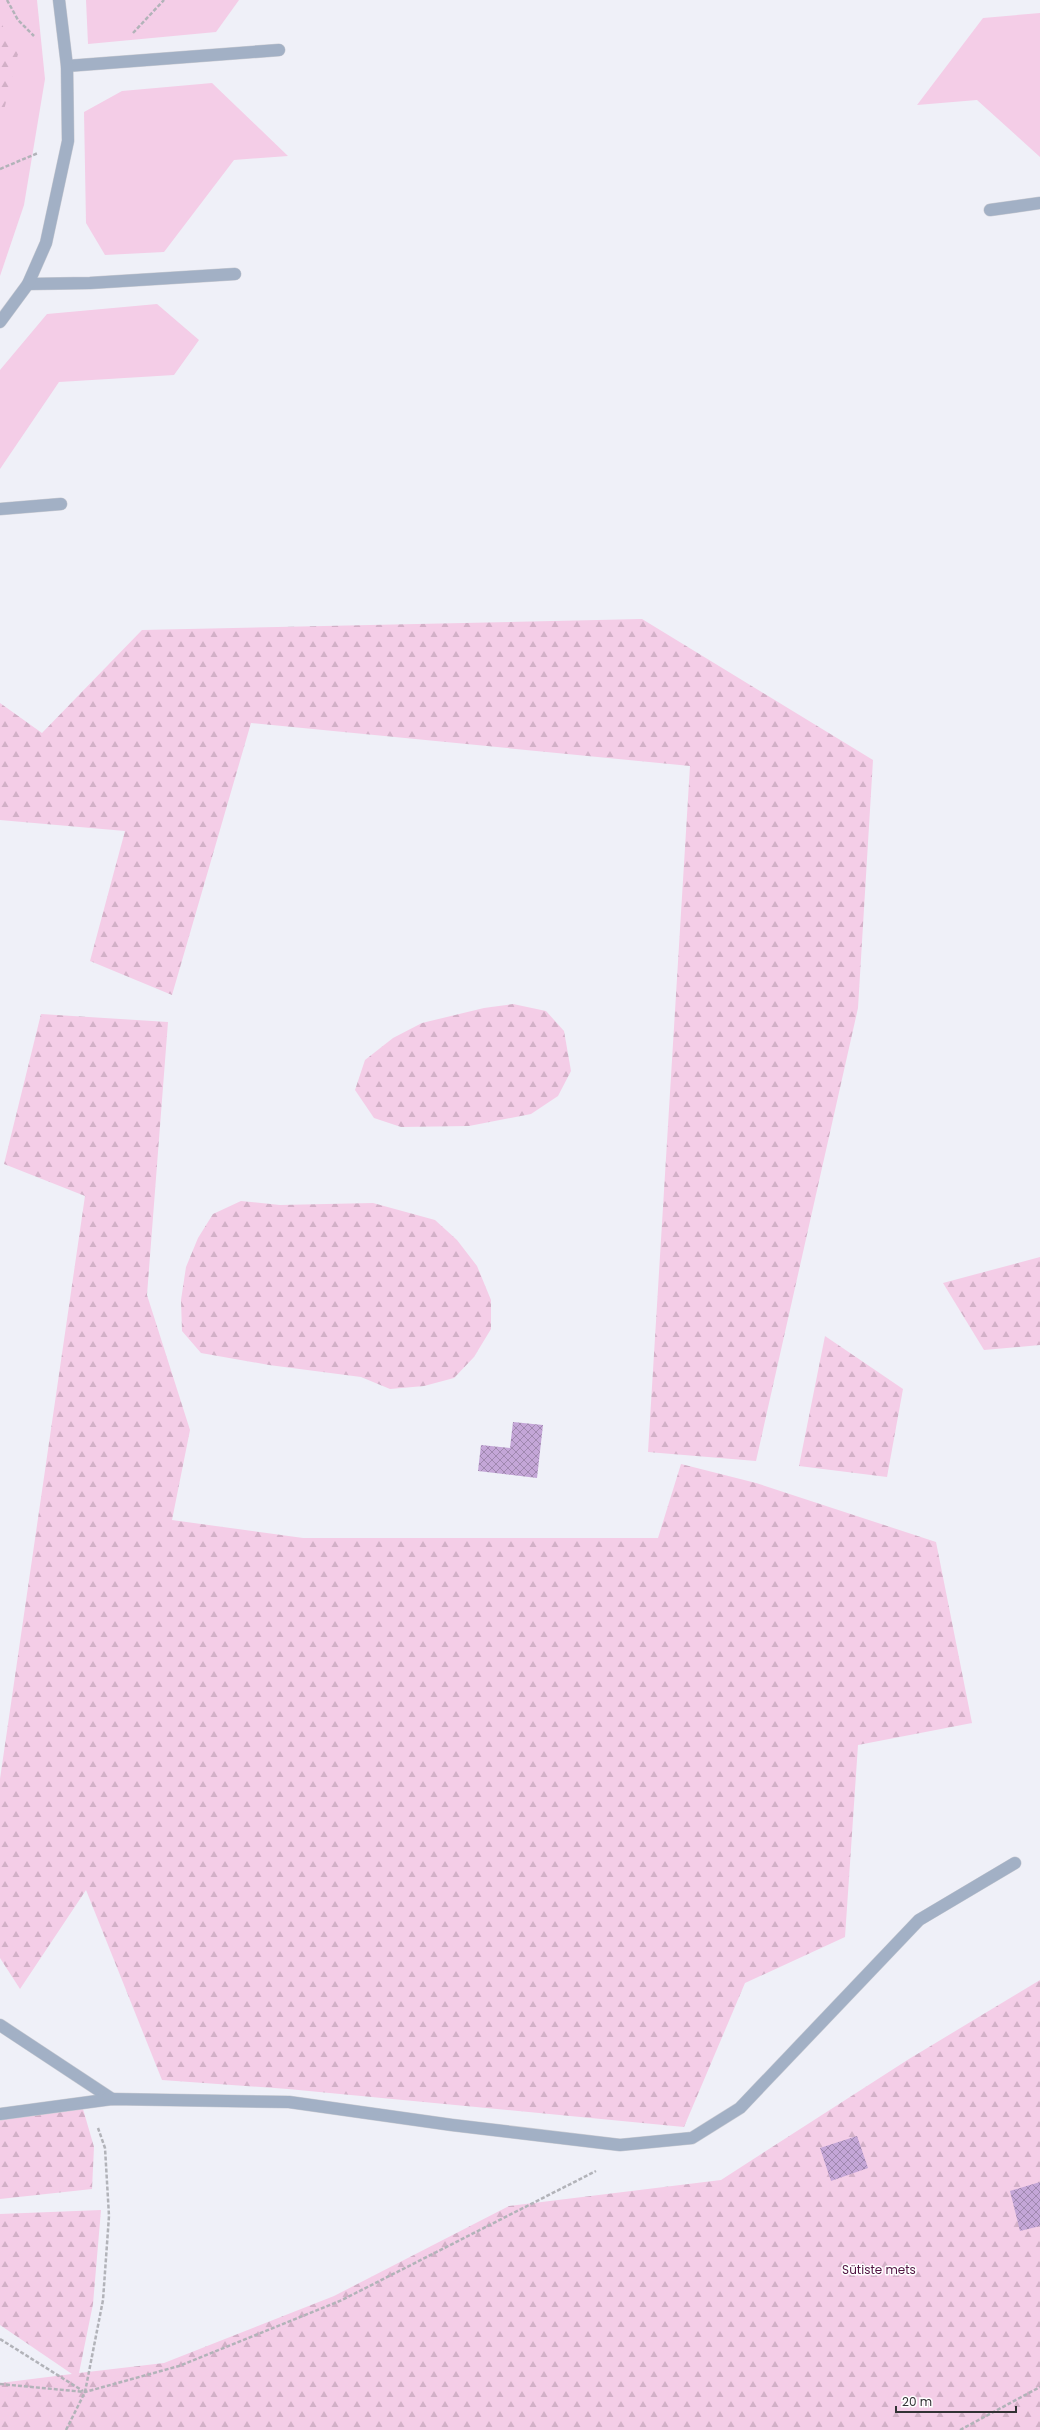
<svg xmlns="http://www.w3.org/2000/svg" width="1040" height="2430" viewBox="0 0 1040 2430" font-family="Poppins,sans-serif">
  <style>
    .green { fill: #f4cde7 }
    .forest { fill: url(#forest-firs) }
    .building { fill: url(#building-cross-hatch) }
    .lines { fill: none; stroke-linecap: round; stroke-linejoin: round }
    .minor-casing { stroke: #cdced5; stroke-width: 13 }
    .path { stroke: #b2b3b9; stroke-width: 2.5; stroke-dasharray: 4 2; stroke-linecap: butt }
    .minor { stroke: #a2b0c5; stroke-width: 12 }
    .labels { text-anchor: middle; stroke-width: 3; stroke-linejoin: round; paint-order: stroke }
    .park-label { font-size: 12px; fill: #511543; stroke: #fff }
  </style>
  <defs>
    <pattern id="forest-firs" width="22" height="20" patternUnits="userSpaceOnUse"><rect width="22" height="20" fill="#f4cde7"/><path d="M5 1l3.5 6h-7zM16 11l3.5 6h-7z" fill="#d2b0c7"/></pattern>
    <pattern id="building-cross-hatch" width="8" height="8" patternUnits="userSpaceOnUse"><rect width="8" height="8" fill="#c4a6d7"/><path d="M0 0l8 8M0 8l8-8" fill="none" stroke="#a088af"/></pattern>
  </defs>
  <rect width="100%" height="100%" fill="#eff0f8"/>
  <g class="green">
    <polygon points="0,0 37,0 45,79 24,205 0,276"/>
    <polygon points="86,0 239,0 216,32 88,44"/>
    <polygon points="1040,13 1040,157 977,100 917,105 983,18"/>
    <polygon points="212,83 288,156 234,160 164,252 105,255 86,223 84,112 122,91"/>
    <polygon points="157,304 199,340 174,375 59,382 0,469 0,370 47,314"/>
  </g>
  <g class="forest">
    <polygon points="0,21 18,54 0,126"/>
    <polygon points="642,619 873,760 858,1008 756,1461 648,1452 690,766 251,723 172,995 90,961 125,831 0,820 0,703 42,733 142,630"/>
    <polygon points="513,1004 546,1011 564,1031 571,1071 558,1096 531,1114 469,1126 401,1127 374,1118 355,1090 365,1060 393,1038 422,1023 484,1008"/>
    <polygon points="41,1014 168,1022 147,1295 190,1430 172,1520 303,1538 658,1538 681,1464 756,1483 936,1542 972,1723 858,1745 845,1937 745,1983 684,2127 288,2089 162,2080 86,1890 20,1989 0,1958 0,1779 85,1196 4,1164"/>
    <polygon points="241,1201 280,1205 373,1203 435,1220 457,1240 477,1266 491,1300 491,1329 474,1357 454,1378 424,1386 390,1389 361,1377 269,1365 201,1353 182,1331 181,1300 186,1267 198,1238 213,1214"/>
    <polygon points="1040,1257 1040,1345 984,1350 943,1283"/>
    <polygon points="825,1336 903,1389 887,1477 799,1466"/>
    <polygon points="1040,1980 1040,2430 0,2430 0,2383 72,2374 0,2325 0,2214 101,2210 93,2304 79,2373 164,2363 334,2296 509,2206 721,2180 909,2059"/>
    <polygon points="83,2109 94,2147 92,2189 0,2199 0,2117"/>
  </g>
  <g class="building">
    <polygon points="513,1422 543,1425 537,1478 478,1471 481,1445 510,1448"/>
    <polygon points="857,2136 868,2168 831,2181 820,2148"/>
    <polygon points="1040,2182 1040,2226 1020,2231 1010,2191"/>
  </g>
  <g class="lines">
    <g class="minor-casing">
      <g id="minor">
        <polyline points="67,66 279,50"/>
        <polyline points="990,210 1040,203"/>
        <polyline points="28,284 90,283 235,274"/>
        <polyline points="0,322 28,284 46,243 68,141 67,66 59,0"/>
        <polyline points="0,509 61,504"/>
        <polyline points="0,2025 112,2099"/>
        <polyline points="0,2114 112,2099 289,2102 452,2125 620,2145 692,2138 740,2108 919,1920 1015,1863"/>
      </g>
    </g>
    <g class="path">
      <polyline points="7,0 18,20 34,36"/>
      <polyline points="133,33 164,0"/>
      <polyline points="0,169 38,153"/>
      <polyline points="0,2339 83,2391"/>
      <polyline points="0,2384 85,2392 179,2366 342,2300 596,2171"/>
      <polyline points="66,2430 85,2392 103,2300 109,2216 105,2148 98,2128"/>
      <polyline points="960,2430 1040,2387"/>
    </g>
    <use href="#minor" class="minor"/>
  </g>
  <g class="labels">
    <g class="park-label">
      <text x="879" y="2274">Sütiste mets</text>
    </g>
  </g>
  <path d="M896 2406v6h120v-6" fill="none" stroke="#323235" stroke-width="2"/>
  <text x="902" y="2406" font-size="12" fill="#323235" stroke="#ffffff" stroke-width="3" paint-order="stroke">20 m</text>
</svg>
